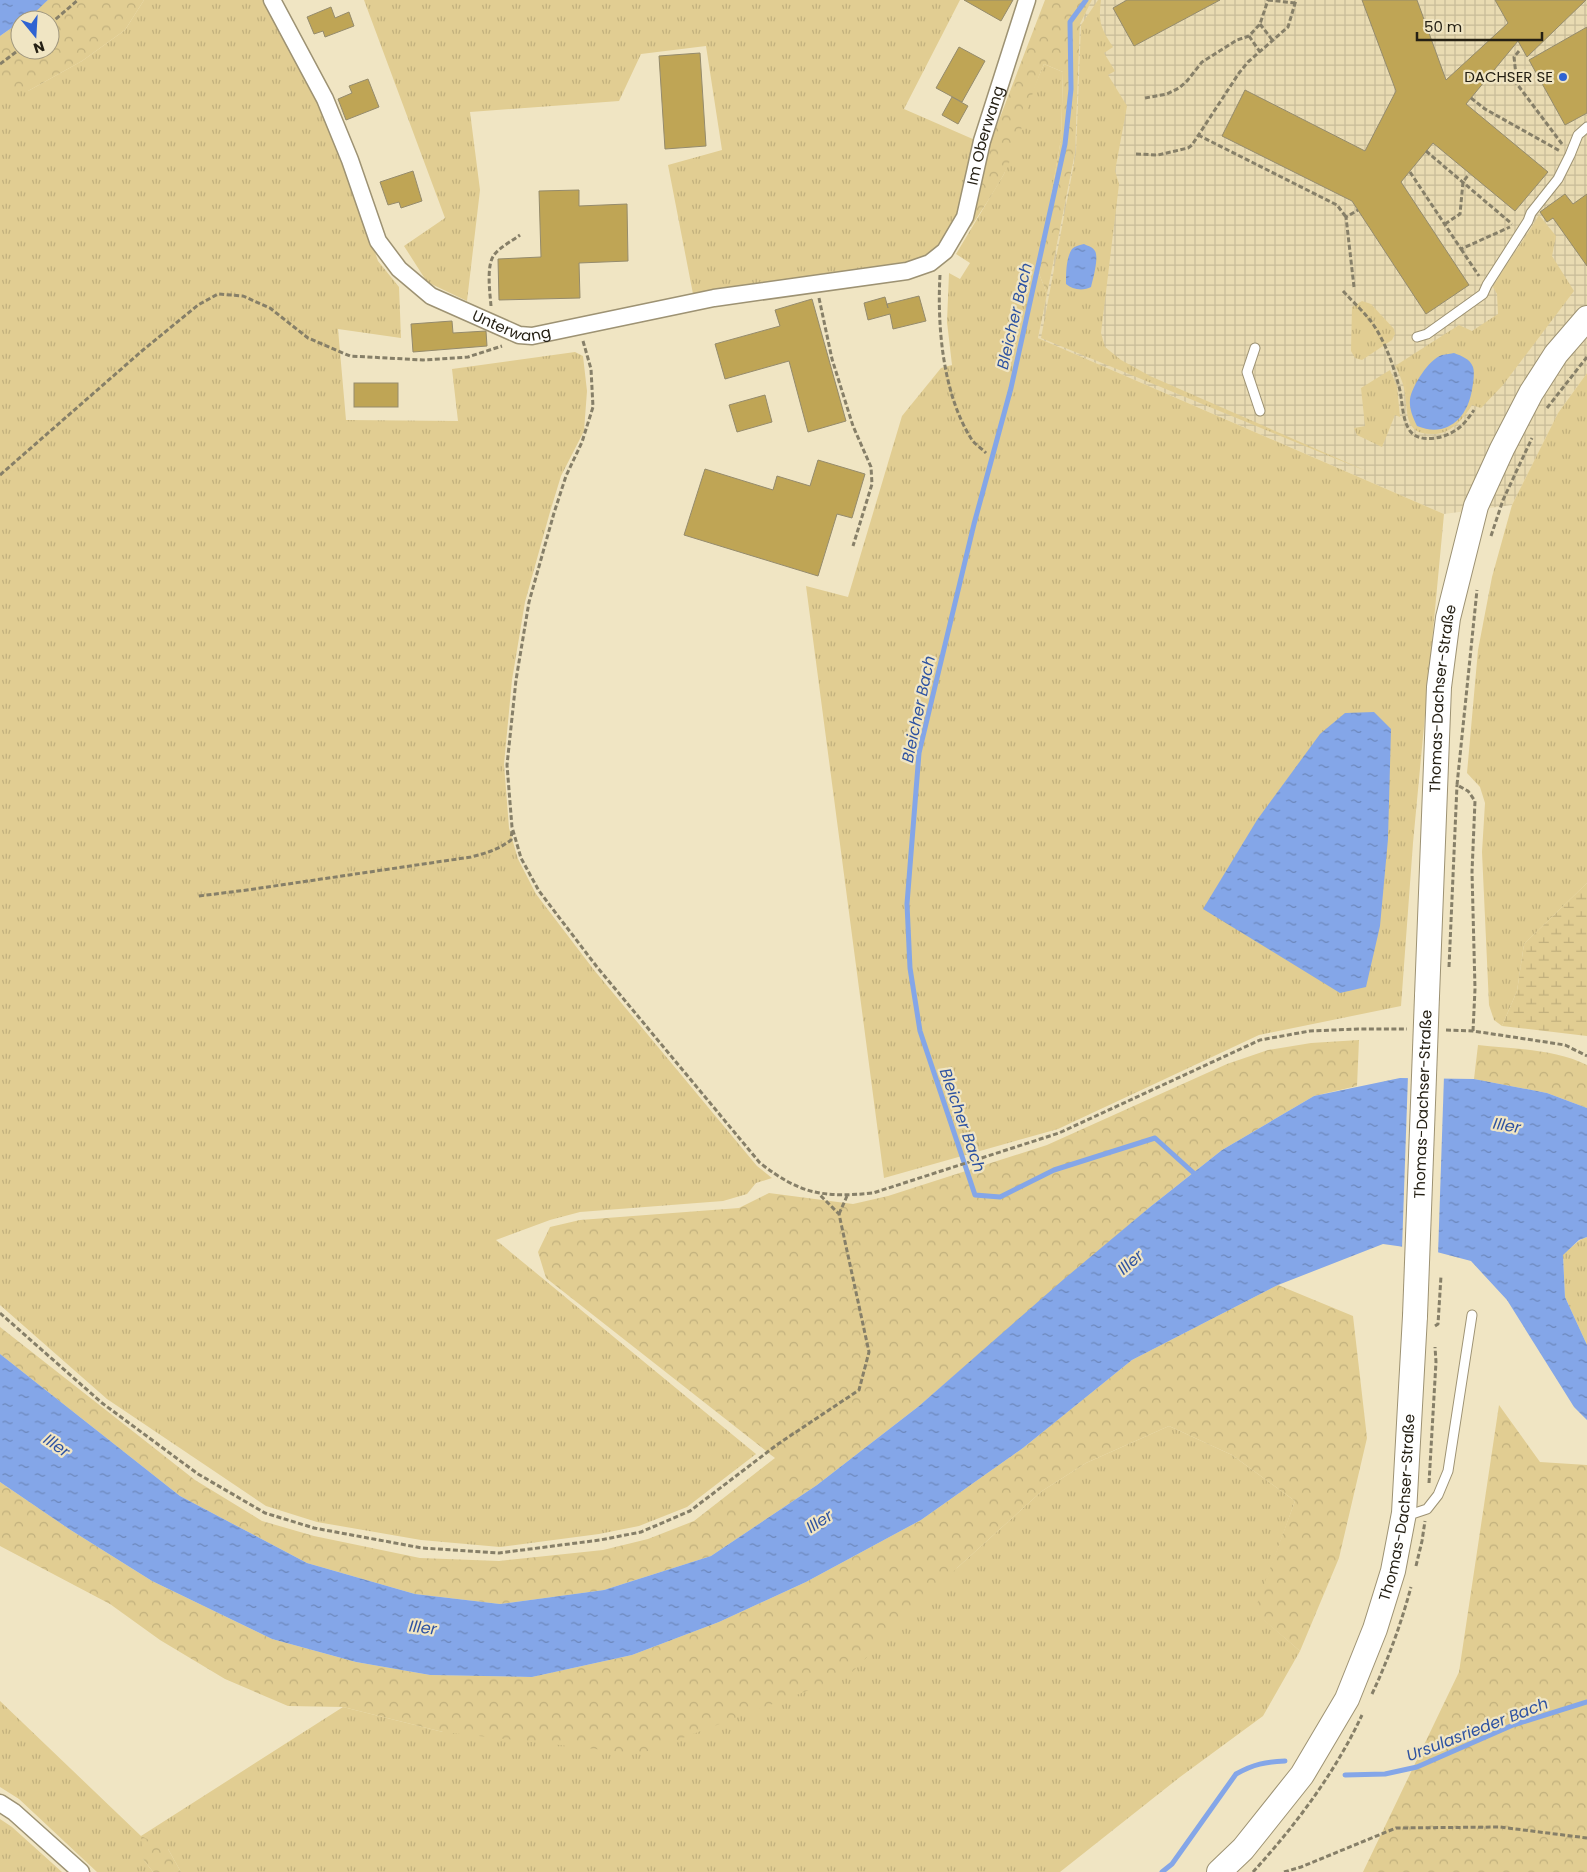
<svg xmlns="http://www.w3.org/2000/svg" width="1587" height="1872" viewBox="0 0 1587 1872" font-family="Poppins,sans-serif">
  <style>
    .industrial { fill: url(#industrial-grid) }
    .grass { fill: url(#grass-tufts) }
    .forest { fill: url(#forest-crowns) }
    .wetland { fill: url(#wetland-marsh) }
    .water { fill: url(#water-ripples) }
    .pier { fill: #f0e5c3 }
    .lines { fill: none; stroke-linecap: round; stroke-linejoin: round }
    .stream { stroke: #84a6e8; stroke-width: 5 }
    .building { fill: #bfa555; stroke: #958b6c }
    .lane-casing { stroke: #9d9273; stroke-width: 11 }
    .street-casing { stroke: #9d9273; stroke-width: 19 }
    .secondary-casing { stroke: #9d9273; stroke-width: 26 }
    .path { stroke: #867f68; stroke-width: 3; stroke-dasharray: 5 2.5; stroke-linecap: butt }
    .lane { stroke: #fff; stroke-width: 9 }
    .street { stroke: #fff; stroke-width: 16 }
    .secondary { stroke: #fff; stroke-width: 24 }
    .secondary-bridge-casing { stroke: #9d9273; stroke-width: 26; stroke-linecap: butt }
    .secondary-bridge { stroke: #fff; stroke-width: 24 }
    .poi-dot { fill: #2f63d2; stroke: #f0e5c3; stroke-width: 2 }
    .labels { text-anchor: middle; stroke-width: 4.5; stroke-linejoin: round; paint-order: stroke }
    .poi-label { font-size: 15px; fill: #252014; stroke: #f0e5c3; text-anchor: end }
    .street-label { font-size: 15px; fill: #252014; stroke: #f0e5c3 }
    .water-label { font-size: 16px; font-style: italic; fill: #2d52a1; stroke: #f0e5c3 }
  </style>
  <defs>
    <pattern id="industrial-grid" width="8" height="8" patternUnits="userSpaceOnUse" patternTransform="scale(1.25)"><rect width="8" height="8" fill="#e9dbb2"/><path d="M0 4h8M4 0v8" fill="none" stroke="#c8bc98"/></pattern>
    <pattern id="grass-tufts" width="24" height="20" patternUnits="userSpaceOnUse" patternTransform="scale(1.25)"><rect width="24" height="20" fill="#e1cd92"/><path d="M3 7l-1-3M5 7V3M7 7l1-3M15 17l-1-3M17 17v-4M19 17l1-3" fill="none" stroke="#c1b07d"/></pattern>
    <pattern id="forest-crowns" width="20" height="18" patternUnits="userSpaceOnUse" patternTransform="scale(1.25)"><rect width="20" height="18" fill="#e1cd92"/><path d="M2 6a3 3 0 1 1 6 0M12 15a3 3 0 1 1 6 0" fill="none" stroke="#c1b07d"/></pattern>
    <pattern id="wetland-marsh" width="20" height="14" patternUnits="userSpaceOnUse" patternTransform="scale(1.25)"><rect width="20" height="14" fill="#e1cd92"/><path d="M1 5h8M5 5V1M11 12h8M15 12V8" fill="none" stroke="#c1b07d"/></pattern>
    <pattern id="water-ripples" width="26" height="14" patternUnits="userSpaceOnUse" patternTransform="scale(1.25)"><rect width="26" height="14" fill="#84a6e8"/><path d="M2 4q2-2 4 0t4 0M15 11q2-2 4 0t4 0" fill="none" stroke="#6c87bb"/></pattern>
  </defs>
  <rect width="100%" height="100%" fill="#f0e5c3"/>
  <polygon class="industrial" points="1092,0 1587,0 1587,373 1558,413 1512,505 1444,514 1038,338 1075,153 1080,24"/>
  <g class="grass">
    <polygon points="144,0 263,0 328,113 378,261 399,287 401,338 338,329 346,420 458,421 452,369 575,352 583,356 587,391 584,431 561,476 550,512 525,602 512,680 504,764 509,828 518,859 536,894 594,970 757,1166 772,1178 756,1183 747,1194 723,1201 580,1212 550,1220 496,1240 756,1454 687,1507 639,1526 599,1534 500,1547 421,1540 317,1522 266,1506 107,1399 0,1305 0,91 28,91 82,61 125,30"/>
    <polygon points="364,0 960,0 904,109 975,140 958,216 931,256 903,263 693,294 668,165 722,150 706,46 641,54 619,101 470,112 480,190 467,301 427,282 404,246 445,218"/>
    <path d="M 1098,0 L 1101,0 C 1098,23 1101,28 1113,47 L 1104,53 L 1115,71 L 1108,75 L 1127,106 L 1115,171 L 1119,184 L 1101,333 L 1105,347 L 1121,360 L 1150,376 L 1371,473 L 1041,338 L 1076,153 L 1081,25 Z"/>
    <polygon points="1044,64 1063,72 1061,139 1038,271 1047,294 1038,338 1444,514 1413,843 1401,1006 1259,1035 1058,1129 884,1178 806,586 848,597 902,416 941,368 952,365 947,322 949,273 960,279 970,263 956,254 1004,174 1035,85"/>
    <path d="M 1539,215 L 1556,236 L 1552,256 L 1574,291 L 1503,385 L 1481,408 L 1472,405 C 1464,418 1453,432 1436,434 C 1402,436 1409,413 1404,388 C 1402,380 1399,373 1395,366 L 1459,325 L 1472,331 L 1498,314 L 1497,294 L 1493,287 C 1507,262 1525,239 1539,215 Z"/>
    <polygon points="1362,301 1371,304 1394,329 1395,334 1392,340 1362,360 1355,358 1351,351 1352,307"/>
    <polygon points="1390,370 1397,386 1400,417 1395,415 1382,447 1357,435 1354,428 1365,426 1361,388"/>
    <polygon points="1587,373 1587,883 1524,944 1517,991 1502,1026 1494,1020 1489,1005 1482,852 1485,803 1480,787 1467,773 1478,650 1492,577 1512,505 1558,413"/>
    <polygon points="1587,1237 1587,1345 1565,1297 1563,1254 1580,1240"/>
    <polygon points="1169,1426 1232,1455 1295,1501 1255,1612 1300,1651 1263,1716 1180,1777 1060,1872 181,1872 168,1849 143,1859 153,1872 97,1872 19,1799 0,1787 0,1701 141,1836 343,1707 443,1732 957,1568 1042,1491 1086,1463"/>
    <polygon points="0,1819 12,1827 62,1872 0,1872"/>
  </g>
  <g class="forest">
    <polygon points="48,0 144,0 125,30 82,61 28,91 0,91 0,36 20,22 20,50 50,50 50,20 23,20"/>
    <path d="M 1045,0 L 1092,0 L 1080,24 L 1075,153 L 1047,294 L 1038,271 L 1061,139 L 1063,72 L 1044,64 C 1028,100 1021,139 1004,174 C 994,192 982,210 971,227 L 958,216 L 989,146 Z"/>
    <polygon points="1359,1040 1357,1086 1314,1096 1222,1150 1150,1207 919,1406 817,1485 711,1556 604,1590 500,1604 415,1594 307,1563 180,1496 0,1354 0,1327 195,1480 262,1521 314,1536 420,1558 499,1561 603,1550 648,1539 694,1521 775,1458 546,1278 538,1252 550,1227 580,1220 739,1208 769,1193 853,1204 888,1196 1047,1145 1227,1064 1268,1050 1311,1043"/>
    <path d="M 1478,1045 C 1514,1049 1554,1049 1587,1065 L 1587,1108 L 1547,1093 L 1474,1079 Z"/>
    <polygon points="1278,1285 1353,1316 1367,1438 1339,1558 1300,1651 1254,1612 1295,1501 1232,1455 1169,1426 1086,1463 1042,1491 957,1568 849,1675 640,1754 443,1732 343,1707 288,1706 225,1679 160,1640 110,1604 0,1546 0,1482 69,1529 152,1581 272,1639 356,1662 430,1675 532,1677 632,1655 719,1622 806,1582 921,1520 1023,1448 1132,1360"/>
    <polygon points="1499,1405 1540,1462 1587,1465 1587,1872 1363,1872 1459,1672"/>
    <polygon points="141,1836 168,1849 181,1872 153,1872 143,1859"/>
  </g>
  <polygon class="wetland" points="1587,883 1587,1036 1502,1026 1517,991 1524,944"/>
  <g class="water">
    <path d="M 0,0 L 48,0 C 40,7 31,18 20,20 L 20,22 L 0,36 Z"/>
    <path d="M 1084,244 C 1088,246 1093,247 1095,251 C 1099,258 1093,279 1091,287 C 1084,291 1072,290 1066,284 C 1066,273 1066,258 1072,249 C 1075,246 1080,245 1084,244 Z"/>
    <path d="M 1454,353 C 1462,356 1470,359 1473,367 C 1475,373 1473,384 1472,390 C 1467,419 1446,438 1417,426 C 1413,417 1409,409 1410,399 C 1412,386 1429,359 1442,355 C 1446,354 1451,354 1454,353 Z"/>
    <polygon points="1374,712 1391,729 1388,839 1380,926 1366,987 1340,993 1203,909 1257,820 1320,734 1345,713"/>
    <polygon points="1400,1078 1474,1079 1547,1093 1587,1108 1587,1237 1579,1240 1563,1255 1565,1297 1587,1345 1587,1420 1574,1407 1507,1300 1471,1261 1433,1251 1383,1244 1278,1285 1132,1360 1023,1448 921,1520 806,1582 719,1622 632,1655 532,1677 430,1675 356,1662 272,1639 152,1581 69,1529 0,1482 0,1354 180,1496 307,1563 415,1594 500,1604 604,1590 711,1556 817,1485 919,1406 1064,1279 1150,1207 1222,1150 1314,1096"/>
  </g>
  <polygon class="pier" points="1408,1075 1444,1076 1438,1255 1402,1249"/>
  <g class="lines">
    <g class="stream">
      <polyline points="1086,0 1070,22 1071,89 1065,144 1011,388 974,524 919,753 907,904 910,968 920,1031 975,1195 1000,1197 1054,1170 1155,1138 1197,1176"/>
      <polyline points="1345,1775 1385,1774 1417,1767 1513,1725 1587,1702"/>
      <path d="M 1162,1872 L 1172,1864 L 1236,1774 C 1254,1764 1265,1762 1285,1761"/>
    </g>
  </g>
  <g class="building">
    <polygon points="964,0 1013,0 1001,21"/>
    <polygon points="1127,0 1220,0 1134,46 1113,8"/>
    <polygon points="1362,0 1417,0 1446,80 1508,23 1495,0 1586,0 1527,57 1518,41 1466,104 1548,172 1515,211 1433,143 1401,182 1469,285 1426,314 1352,201 1222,136 1245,90 1365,151 1396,91"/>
    <polygon points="331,7 335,18 349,12 354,26 325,37 323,31 314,34 307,17"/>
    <polygon points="1587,27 1587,113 1565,125 1529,60"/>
    <polygon points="959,47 985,61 962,102 936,88"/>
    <polygon points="700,53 706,146 665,149 659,56"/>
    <polygon points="368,79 379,107 346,120 338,99 352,93 349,86"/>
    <polygon points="952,97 968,106 958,124 942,115"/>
    <polygon points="413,171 422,201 401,208 399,202 388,205 380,182"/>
    <polygon points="579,190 579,206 627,204 628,261 579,263 580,298 499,300 498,259 541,257 539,191"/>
    <polygon points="1565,194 1573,204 1587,194 1587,266 1553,218 1547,222 1540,212"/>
    <polygon points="919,296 926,321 893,329 890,314 868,320 864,303 885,297 888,308 887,304"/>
    <polygon points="812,299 846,421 808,432 789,361 725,379 715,344 780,326 775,310"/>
    <polygon points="452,321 453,333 486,331 487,346 413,352 411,324"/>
    <rect x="354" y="383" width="44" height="24"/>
    <polygon points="765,395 772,422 737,432 729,405"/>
    <polygon points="818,460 865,474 852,518 837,514 818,576 684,535 705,469 773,490 777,476 810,486"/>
  </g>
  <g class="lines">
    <g class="lane-casing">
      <g id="lane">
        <polyline points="1417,337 1427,334 1483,294 1487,285 1528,221 1531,213 1558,179 1570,155 1578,135 1587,127"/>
        <polyline points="1255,348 1247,372 1260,411"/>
        <polyline points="1404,1513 1415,1513 1427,1509 1438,1495 1448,1471 1472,1315"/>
      </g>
    </g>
    <g class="street-casing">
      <g id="street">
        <path id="s1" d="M 272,0 L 325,99 L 350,160 L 378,241 L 399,269 L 431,296 L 519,335 L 532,336 L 714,298 L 907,271 L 930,263 L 945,251 L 965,217 L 982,141 L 1027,0"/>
        <polyline points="0,1803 14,1812 81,1872"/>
      </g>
    </g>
    <g class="secondary-casing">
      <g id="secondary">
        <path id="s2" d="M 1427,996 L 1439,687 L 1448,618 L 1476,506 L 1502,449 L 1531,393 L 1556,354 L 1587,318"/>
        <path id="s3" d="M 1219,1872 L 1243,1849 L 1302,1775 L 1347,1699 L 1375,1629 L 1393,1571 L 1404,1513 L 1415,1316"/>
      </g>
    </g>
    <g class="path">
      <polyline points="1268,0 1295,3"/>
      <polyline points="50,24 78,0"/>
      <polyline points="1260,24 1273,41"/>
      <polyline points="1249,36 1260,52"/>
      <polyline points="1519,51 1514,57 1517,84 1562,144"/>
      <polyline points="0,64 20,49"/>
      <polyline points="1145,98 1167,94 1179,88 1187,81 1202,62 1237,40 1249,36 1260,24 1268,0"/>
      <polyline points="1471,98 1485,109 1560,151"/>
      <polyline points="1198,135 1337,205 1346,217"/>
      <polyline points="1426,151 1512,224"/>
      <polyline points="1136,154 1158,155 1188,148 1192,145 1239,73 1248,62 1288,27 1296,0"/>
      <polyline points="1410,172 1461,249 1510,227"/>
      <polyline points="1445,224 1460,214 1463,182 1469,174"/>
      <polyline points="1461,249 1479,276"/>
      <path d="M 940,275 C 937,327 943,395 972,440 C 976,445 982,449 986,453"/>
      <polyline points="1354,287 1346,217 1358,210"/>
      <path d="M 1343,291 C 1352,301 1362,310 1370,320 C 1383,337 1392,361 1398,383 C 1403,398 1401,418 1410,431 C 1420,444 1445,438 1456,430 C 1464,425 1469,417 1474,410"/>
      <polyline points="819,298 832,359 853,426 871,467 872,484 853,546"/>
      <path d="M 491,306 C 490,293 486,266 494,255 C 500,247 512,241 520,235"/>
      <path d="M 583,341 L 591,369 L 593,407 L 582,442 L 566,476 L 554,513 L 529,602 L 516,680 L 507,765 L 512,827 L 521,858 L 539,891 L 597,967 L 760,1163 C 800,1194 823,1198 873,1193 L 1059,1133 L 1260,1040 L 1310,1031 L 1358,1029 L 1407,1029"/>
      <polyline points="1547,408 1587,357"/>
      <polyline points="0,475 143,350 198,305 218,294 243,296 270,308 308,338 350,356 423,360 468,357 502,346"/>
      <polyline points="1491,536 1503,500 1532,438"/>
      <path d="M 199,896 L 247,890 L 471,857 C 486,853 498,850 511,840 L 512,830"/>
      <polyline points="1449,967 1457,785"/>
      <polyline points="1446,1030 1473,1031 1565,1045 1587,1056"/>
      <polyline points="1473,1031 1475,989 1472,872 1475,801 1468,791 1457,785 1477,590"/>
      <polyline points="839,1214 847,1196"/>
      <polyline points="0,1313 102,1403 198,1474 265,1513 314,1528 422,1548 499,1553 600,1540 641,1532 690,1511 778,1444 859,1390 869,1352 839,1214 820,1195"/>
      <polyline points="1435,1326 1438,1324 1441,1276"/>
      <polyline points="1429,1483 1436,1362 1435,1347"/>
      <polyline points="1416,1566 1422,1541 1425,1521"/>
      <path d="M 1372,1694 C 1388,1660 1401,1624 1411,1587"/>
      <path d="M 1253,1872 C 1295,1826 1335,1773 1362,1715"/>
      <polyline points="1284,1872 1301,1867 1396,1828 1500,1827 1587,1838"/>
    </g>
    <use href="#lane" class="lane"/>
    <use href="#street" class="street"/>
    <use href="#secondary" class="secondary"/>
    <g class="secondary-bridge-casing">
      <g id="secondary-bridge">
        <path id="s4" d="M 1415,1316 L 1427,996"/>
      </g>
    </g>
    <use href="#secondary-bridge" class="secondary-bridge"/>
  </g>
  <circle class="poi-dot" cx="1563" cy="77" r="5"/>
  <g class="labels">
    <g class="poi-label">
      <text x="1553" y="82">DACHSER SE</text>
    </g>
    <g class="street-label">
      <text dy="5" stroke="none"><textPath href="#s1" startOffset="998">Im Oberwang</textPath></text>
      <text dy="5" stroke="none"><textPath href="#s1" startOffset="428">Unterwang</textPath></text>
      <text dy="5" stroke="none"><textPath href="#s2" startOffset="298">Thomas-Dachser-Straße</textPath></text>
      <text dy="5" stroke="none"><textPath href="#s4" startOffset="212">Thomas-Dachser-Straße</textPath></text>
      <text dy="5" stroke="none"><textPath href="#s3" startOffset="416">Thomas-Dachser-Straße</textPath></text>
    </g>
    <g class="water-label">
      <text transform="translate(1014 316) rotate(-77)" y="6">Bleicher Bach</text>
      <text transform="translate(918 709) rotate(-78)" y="6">Bleicher Bach</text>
      <text transform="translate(963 1120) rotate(71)" y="6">Bleicher Bach</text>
      <text transform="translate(1507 1125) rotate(10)" y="6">Iller</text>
      <text transform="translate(1130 1262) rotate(-41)" y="6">Iller</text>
      <text transform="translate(57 1445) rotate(35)" y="6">Iller</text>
      <text transform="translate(819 1521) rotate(-33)" y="6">Iller</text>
      <text transform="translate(423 1627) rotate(7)" y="6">Iller</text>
      <text transform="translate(1477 1729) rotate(-21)" y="6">Ursulasrieder Bach</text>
    </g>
  </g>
  <g transform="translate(35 35) rotate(162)"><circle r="24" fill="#f0e5c3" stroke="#9f967d"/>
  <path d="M0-4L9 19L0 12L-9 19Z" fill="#2f63d2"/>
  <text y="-8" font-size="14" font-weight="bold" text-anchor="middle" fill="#252014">N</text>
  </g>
  <path d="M1417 32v8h125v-8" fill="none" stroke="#252014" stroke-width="2.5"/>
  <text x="1424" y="32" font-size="15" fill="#252014" stroke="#f0e5c3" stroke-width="4" paint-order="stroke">50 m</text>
</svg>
